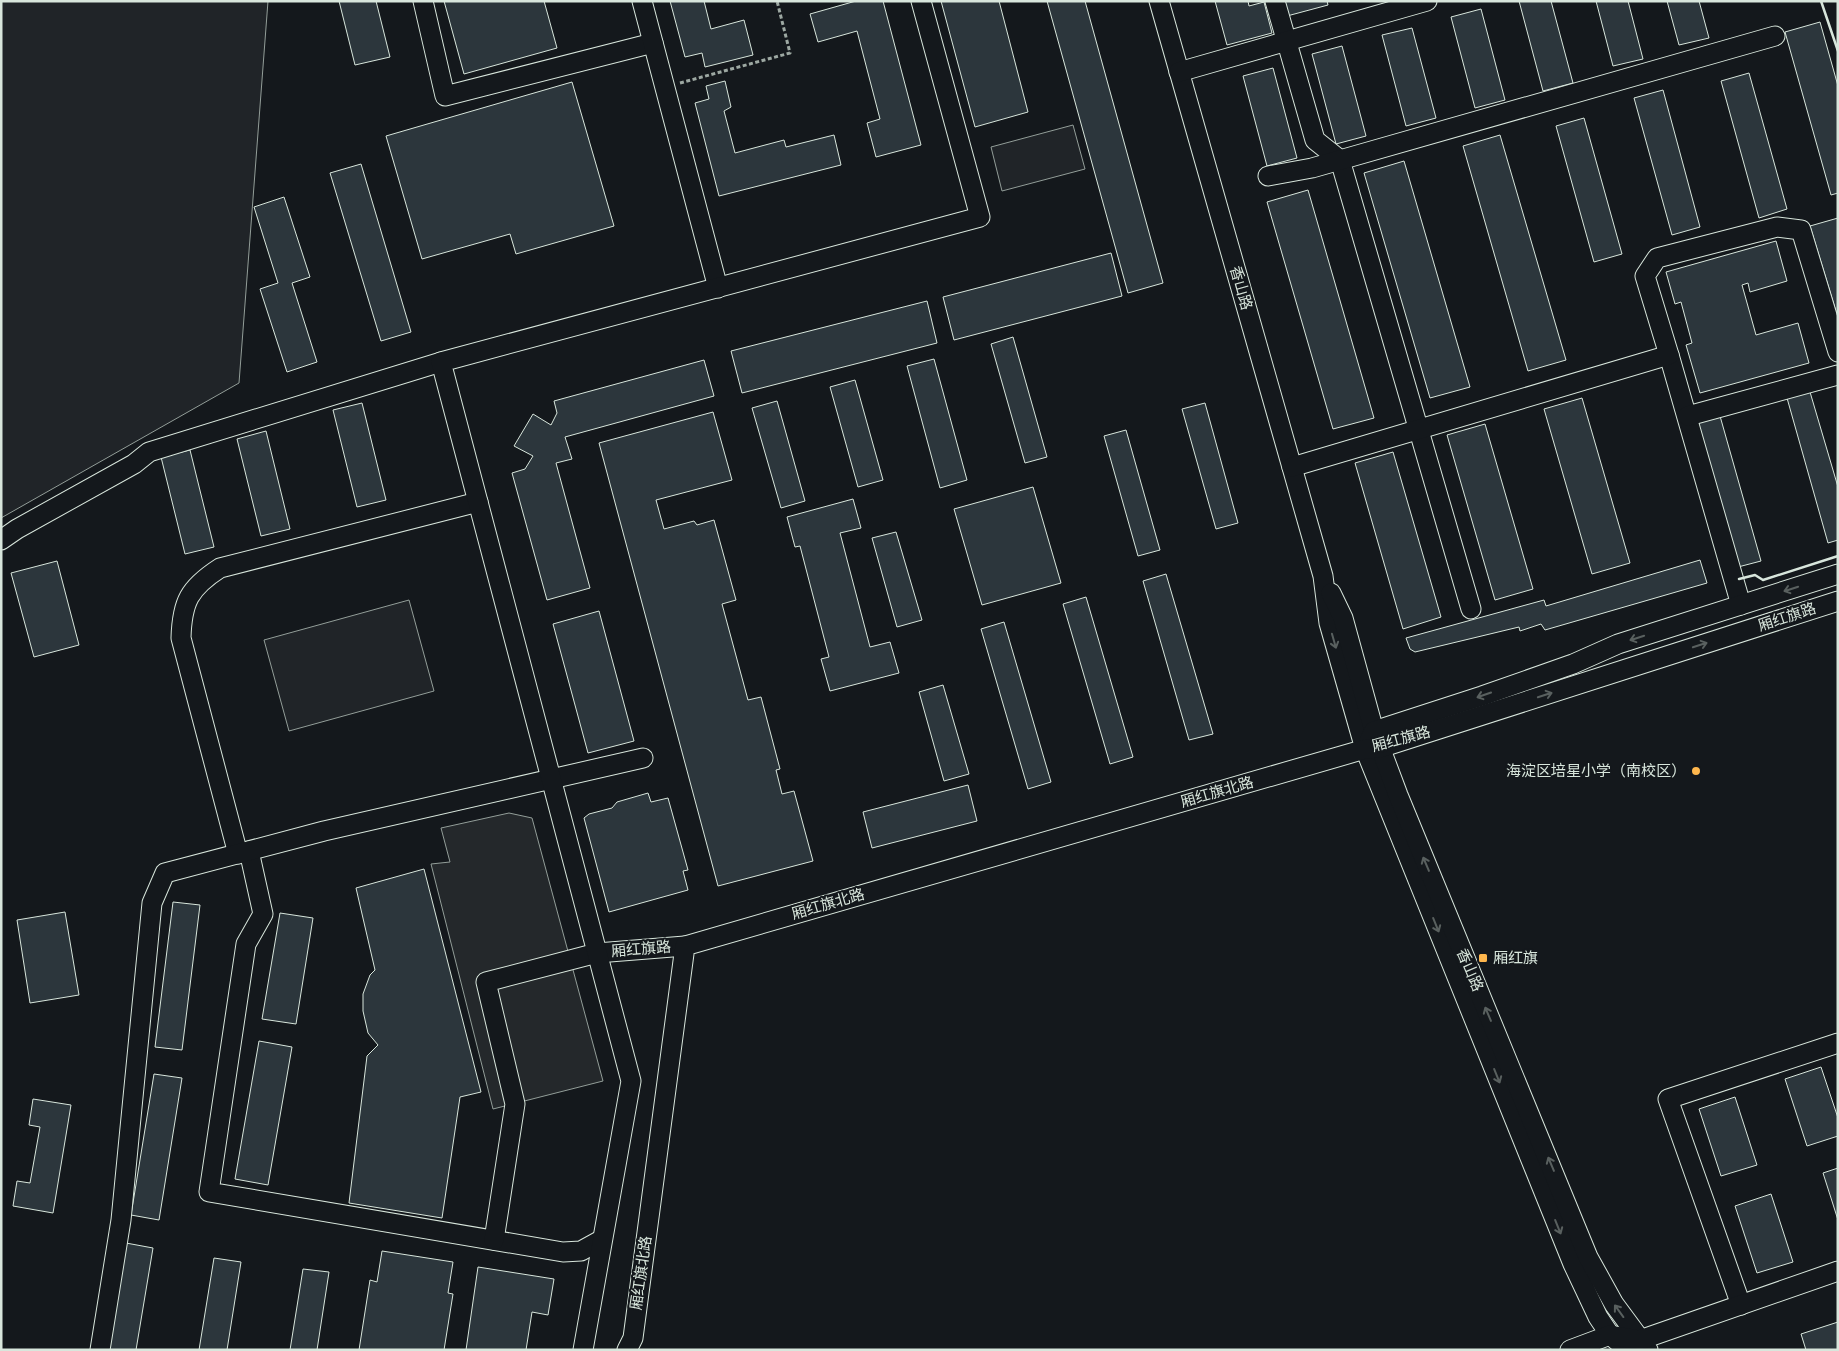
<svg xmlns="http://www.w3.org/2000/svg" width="1839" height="1351" viewBox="0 0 1839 1351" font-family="'Open Sans','Noto Sans SC',sans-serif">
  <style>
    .green { fill: #202428; stroke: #939e99 }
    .parking { fill: #24282b; stroke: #939e99 }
    .building { fill: #2c363c; stroke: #d8e6dc }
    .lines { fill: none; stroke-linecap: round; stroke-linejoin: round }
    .minor-casing { stroke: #d8e6dc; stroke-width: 21 }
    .path { stroke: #9da8a2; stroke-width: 3; stroke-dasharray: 4 2.5; stroke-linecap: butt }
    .minor { stroke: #14181c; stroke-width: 19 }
    .wall { stroke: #d8e6dc; stroke-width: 2.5 }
    .oneway { stroke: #59605f }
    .poi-dot { fill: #ffb74d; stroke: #14181c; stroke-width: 2 }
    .labels { text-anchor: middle; stroke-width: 4; stroke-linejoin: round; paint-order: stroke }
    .street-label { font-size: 15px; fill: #d8e6dc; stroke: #14181c }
    .poi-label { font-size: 15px; fill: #d8e6dc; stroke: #14181c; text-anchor: end }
  </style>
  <rect width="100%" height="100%" fill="#14181c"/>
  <g class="green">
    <polygon points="1,1 268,1 239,383 1,518"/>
    <polygon points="1073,125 1085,169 1002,191 991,147"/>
    <polygon points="409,600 434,691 289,731 264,640"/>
  </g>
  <polygon class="parking" points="509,813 532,818 603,1081 493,1109 431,864 450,862 441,828"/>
  <g class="building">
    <polygon points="339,1 376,1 390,57 355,65"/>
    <polygon points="444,1 544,1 557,48 464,74"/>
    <polygon points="670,1 704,1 711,29 744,20 753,55 705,67 702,53 685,57"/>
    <polygon points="856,1 883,1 921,145 876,157 867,123 880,119 857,31 818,42 810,14"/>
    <polygon points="941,1 999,1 1028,112 975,127"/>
    <polygon points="1047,1 1085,1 1163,283 1128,293"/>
    <polygon points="1215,1 1248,1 1249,6 1264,2 1272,33 1227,45"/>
    <polygon points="1283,1 1327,1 1328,5 1287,16"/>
    <polygon points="1519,1 1551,1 1573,83 1543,91"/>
    <polygon points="1596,1 1628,1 1643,59 1613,66"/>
    <polygon points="1667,1 1699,1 1709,38 1679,45"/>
    <polygon points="1481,9 1505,100 1475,108 1451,17"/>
    <polygon points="1820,22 1838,86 1838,193 1831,195 1785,32"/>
    <polygon points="1412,28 1436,118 1406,126 1382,35"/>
    <polygon points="1342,46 1366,136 1336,144 1312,54"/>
    <polygon points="1273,68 1297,158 1267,166 1243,76"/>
    <polygon points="1749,73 1787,209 1759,218 1721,81"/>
    <polygon points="725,81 731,107 724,111 735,153 784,140 786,147 834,135 841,165 719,196 695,103 709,99 706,86"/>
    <polygon points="572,82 614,226 516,254 510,234 422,259 386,136"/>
    <polygon points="1663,90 1700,227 1672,235 1634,98"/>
    <polygon points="1584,118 1622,254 1594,262 1556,126"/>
    <polygon points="1500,135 1566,360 1528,371 1463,146"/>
    <polygon points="1404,161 1470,387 1430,398 1364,173"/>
    <polygon points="361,164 411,332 381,341 330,173"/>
    <polygon points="1308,190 1374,418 1333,429 1267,202"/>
    <polygon points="284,197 310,277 292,283 317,362 287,372 260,289 278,283 254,207"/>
    <polygon points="1838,218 1838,318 1810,226"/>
    <polygon points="1776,241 1787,281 1750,292 1748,283 1742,285 1756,335 1798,323 1809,363 1700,393 1686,345 1692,343 1681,302 1675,304 1666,272"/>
    <polygon points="1111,253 1122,296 954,340 943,297"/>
    <polygon points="927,301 937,343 742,393 731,351"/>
    <polygon points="1013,337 1047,457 1025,463 991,344"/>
    <polygon points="934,359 967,480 940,488 907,366"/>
    <polygon points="704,360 714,396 565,437 572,459 556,463 590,588 547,600 512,473 525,469 533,456 514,446 533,414 551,425 557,413 554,401"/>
    <polygon points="855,380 883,480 858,487 830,387"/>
    <polygon points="1810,392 1838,487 1838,540 1828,543 1787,398"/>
    <polygon points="1582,398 1630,563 1592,574 1544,409"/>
    <polygon points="777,401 805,501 781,508 752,408"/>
    <polygon points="362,403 386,500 357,507 333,410"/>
    <polygon points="1205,403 1238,523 1216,529 1182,409"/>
    <polygon points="713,412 732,480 656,500 664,529 694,521 697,525 714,520 736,600 722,604 748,700 761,697 780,769 776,770 782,794 794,791 813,861 718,886 599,443"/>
    <polygon points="1720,416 1761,561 1738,567 1696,423"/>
    <polygon points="1485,424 1533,589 1495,600 1447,435"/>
    <polygon points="1126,430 1160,550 1138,556 1104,436"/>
    <polygon points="266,431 290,529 261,536 237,439"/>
    <polygon points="190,450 214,547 185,554 161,457"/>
    <polygon points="1393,452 1441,617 1403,629 1355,463"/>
    <polygon points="1033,487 1061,583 982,605 954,509"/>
    <polygon points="853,499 861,528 840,533 870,647 890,642 899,673 830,691 821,659 829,657 800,546 795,547 787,517"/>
    <polygon points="896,532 922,620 897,627 872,538"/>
    <polygon points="1700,560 1707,583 1545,630 1541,624 1520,631 1519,627 1415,652 1410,649 1406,638 1544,600 1546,606"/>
    <polygon points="57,561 79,645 34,657 11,573"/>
    <polygon points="1166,574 1213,734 1189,740 1143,581"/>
    <polygon points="1086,597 1133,757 1110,764 1063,604"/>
    <polygon points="599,611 634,741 588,753 553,624"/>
    <polygon points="1004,622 1051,782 1028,789 981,629"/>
    <polygon points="943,685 969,774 944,781 919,692"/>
    <polygon points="968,785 977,821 872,848 863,812"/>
    <polygon points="648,793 651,802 668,798 688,870 683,871 688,890 609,912 584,818 589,814 612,808 617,802"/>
    <polygon points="424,869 481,1092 460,1097 442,1218 349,1203 367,1056 378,1045 368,1033 363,1011 363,994 370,975 375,970 356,888"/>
    <polygon points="173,902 200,905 182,1050 155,1047"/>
    <polygon points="65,912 79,995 30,1003 17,920"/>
    <polygon points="280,913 313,918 296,1024 262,1019"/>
    <polygon points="259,1041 292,1047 268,1185 235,1179"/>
    <polygon points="1821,1067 1838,1118 1838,1136 1807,1146 1785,1079"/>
    <polygon points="154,1074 182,1078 159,1220 131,1215"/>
    <polygon points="1735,1097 1757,1165 1721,1176 1699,1109"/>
    <polygon points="33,1099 71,1105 53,1213 13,1206 17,1181 30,1183 40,1127 29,1125"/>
    <polygon points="1838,1168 1838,1220 1823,1173"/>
    <polygon points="1771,1194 1793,1262 1757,1273 1735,1206"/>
    <polygon points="126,1243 153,1248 136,1350 108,1350"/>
    <polygon points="382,1251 453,1262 448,1293 453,1294 444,1350 359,1350 370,1280 377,1282"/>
    <polygon points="214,1258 241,1262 227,1350 199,1350"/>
    <polygon points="478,1267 554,1279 548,1315 532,1312 526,1350 466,1350"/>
    <polygon points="303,1269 329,1272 317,1350 290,1350"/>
    <polygon points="1838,1322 1838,1350 1806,1350 1801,1334"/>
  </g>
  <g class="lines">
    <g class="minor-casing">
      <g id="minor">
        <polyline points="423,1 445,96 653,43"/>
        <polyline points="642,1 718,288"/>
        <polyline points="1159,1 1323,576 1329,623 1365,749 1573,1264 1598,1317 1610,1335 1628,1350"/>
        <polyline points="1275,1 1315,140 1340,160 1471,609"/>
        <polyline points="1179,72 1427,1"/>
        <polyline points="1268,176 1312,168 1775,36"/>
        <polyline points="1669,355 1741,605"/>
        <polyline points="1688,416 1838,375"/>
        <polyline points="1292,467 1669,355 1645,276 1657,258 1777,227 1801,230 1838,352"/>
        <polyline points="1,540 17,529 134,464 149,452 441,362"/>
        <polyline points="1331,593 1343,618 1374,731 1398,795 1588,1257 1614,1304 1648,1350"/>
        <polyline points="1369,741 1374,731 1482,696 1573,664 1618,644 1838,574"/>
        <polyline points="249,851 263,914 246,944 209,1192 563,1252 581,1251 601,1240"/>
        <path d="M 238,854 L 181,638 C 182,602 189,588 220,568 L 478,502"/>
        <polyline points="494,1240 515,1104 486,982 597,953 685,946"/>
        <polyline points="1741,1305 1668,1099 1838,1043"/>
        <polyline points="100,1350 121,1220 152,903 165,873 324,831 643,758"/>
        <polyline points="583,1350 631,1081 441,362 980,217 921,1"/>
        <polyline points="627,1350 633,1338 685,946 1365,749 1380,748 1838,601"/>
        <polyline points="1570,1350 1610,1335 1640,1340 1838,1271"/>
      </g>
    </g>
    <polyline class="path" points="680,83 790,53 777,1"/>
    <use href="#minor" class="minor"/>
    <g class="wall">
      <polyline points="1821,1 1838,51"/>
      <polyline points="1739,579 1755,575 1763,580 1838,556"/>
    </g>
  </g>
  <defs><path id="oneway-shaft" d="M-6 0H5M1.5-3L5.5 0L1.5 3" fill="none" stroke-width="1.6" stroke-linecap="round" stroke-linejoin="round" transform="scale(1.25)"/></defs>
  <g class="oneway">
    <use href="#oneway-shaft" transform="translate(1791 589) rotate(162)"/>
    <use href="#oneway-shaft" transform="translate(1637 638) rotate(162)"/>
    <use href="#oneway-shaft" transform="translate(1334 641) rotate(74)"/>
    <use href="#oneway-shaft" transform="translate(1700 645) rotate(-18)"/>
    <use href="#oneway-shaft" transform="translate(1484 695) rotate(161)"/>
    <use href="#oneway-shaft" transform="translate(1545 695) rotate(-18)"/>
    <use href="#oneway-shaft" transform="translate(1426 864) rotate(-113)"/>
    <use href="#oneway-shaft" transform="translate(1436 925) rotate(68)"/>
    <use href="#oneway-shaft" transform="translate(1488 1014) rotate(-113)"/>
    <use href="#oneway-shaft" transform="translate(1497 1076) rotate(68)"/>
    <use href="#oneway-shaft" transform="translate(1551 1164) rotate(-113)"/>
    <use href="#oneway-shaft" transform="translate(1558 1227) rotate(68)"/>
    <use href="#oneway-shaft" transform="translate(1619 1311) rotate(-126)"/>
  </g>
  <g class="poi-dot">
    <circle cx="1696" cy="771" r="5"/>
    <rect x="1478" y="953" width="10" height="10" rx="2.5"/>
  </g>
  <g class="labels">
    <g class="street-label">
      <text transform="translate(1241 288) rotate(74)" y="5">香山路</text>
      <text transform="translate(1787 617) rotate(-18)" y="5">厢红旗路</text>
      <text transform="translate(1401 739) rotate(-15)" y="5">厢红旗路</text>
      <text transform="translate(1217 792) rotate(-16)" y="5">厢红旗北路</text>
      <text transform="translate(828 904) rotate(-16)" y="5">厢红旗北路</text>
      <text transform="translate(641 949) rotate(-5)" y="5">厢红旗路</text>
      <text transform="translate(1470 970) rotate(67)" y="5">香山路</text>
      <text transform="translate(641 1273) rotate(-82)" y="5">厢红旗北路</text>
    </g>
    <g class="poi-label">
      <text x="1686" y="776">海淀区培星小学（南校区）</text>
      <text x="1493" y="963" text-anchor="start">厢红旗</text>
    </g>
  </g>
  <rect width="1839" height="1351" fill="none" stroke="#d8e6dc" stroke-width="5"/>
</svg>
